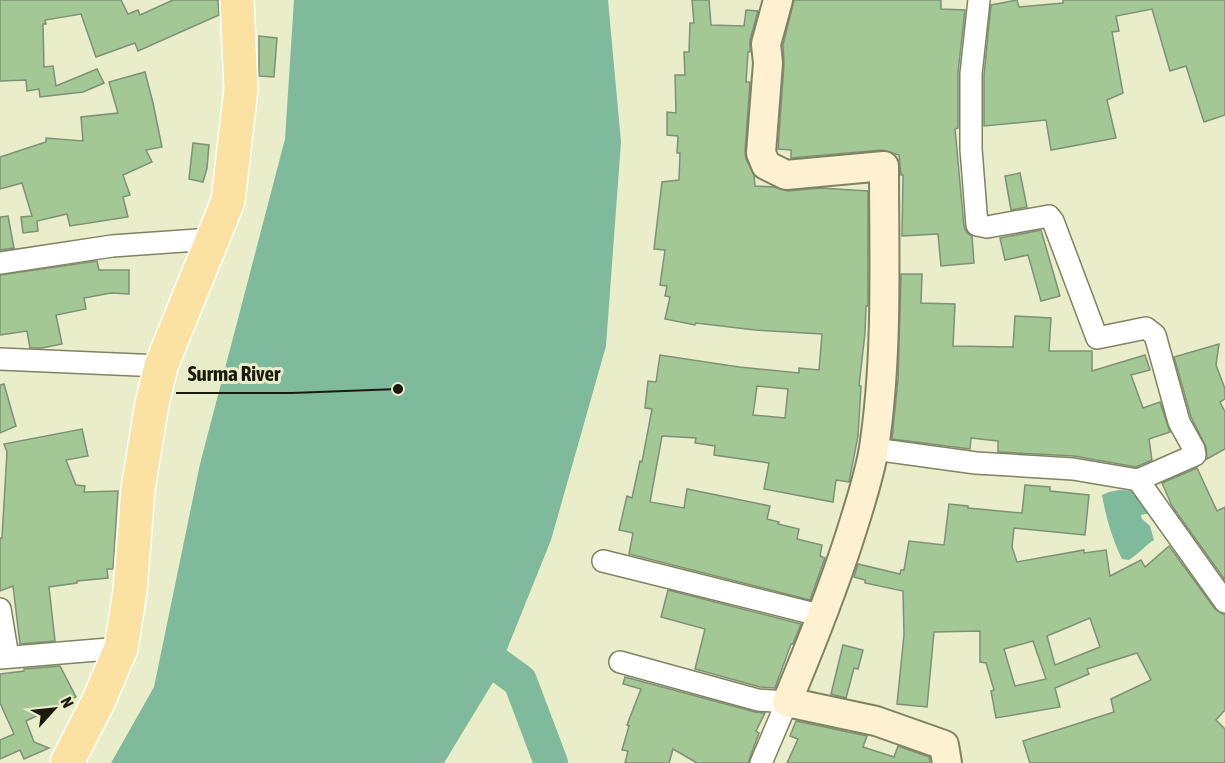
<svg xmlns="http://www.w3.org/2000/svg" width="1225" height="763" viewBox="0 0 1225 763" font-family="'Asap Condensed',sans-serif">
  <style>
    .water { fill: #7eba9b }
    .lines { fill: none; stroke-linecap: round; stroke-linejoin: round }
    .river { stroke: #7eba9b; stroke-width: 34 }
    .building { fill: #a4c796; stroke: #7d9175; stroke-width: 1.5; fill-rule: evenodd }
    .street-casing { stroke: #808362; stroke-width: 24 }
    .secondary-casing { stroke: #808362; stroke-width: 32 }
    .primary-casing { stroke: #fff; stroke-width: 36 }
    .street { stroke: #fff; stroke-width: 21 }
    .secondary { stroke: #fdf1d1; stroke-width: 28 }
    .primary { stroke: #fbe2a3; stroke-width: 33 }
    .leader { fill: none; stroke: #1a1b0e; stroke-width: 2 }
    .callout-dot { fill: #1a1b0e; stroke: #eaedc9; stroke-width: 2 }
    .callout-label { font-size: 21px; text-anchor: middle; font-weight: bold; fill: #1a1b0e; stroke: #eaedc9; stroke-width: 6; stroke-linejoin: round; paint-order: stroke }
  </style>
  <rect width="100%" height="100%" fill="#eaedc9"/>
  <g class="water">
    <polygon points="294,0 608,0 621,142 606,346 551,540 495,679 444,763 111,763 154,687 200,464 285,139"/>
    <path d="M 1119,490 L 1140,491 L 1150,513 L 1141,515 L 1142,519 L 1150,526 L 1154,540 C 1145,545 1139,554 1129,560 L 1122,559 C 1112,538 1106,518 1102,495 L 1109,492 Z"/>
  </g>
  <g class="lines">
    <polyline class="river" points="462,639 520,681 551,763"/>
  </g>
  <g class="building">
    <polygon points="0,0 121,0 128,14 138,10 140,15 173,0 218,0 219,15 138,51 135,43 96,57 81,14 45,20 46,24 43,24 44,67 53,66 56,86 97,69 104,83 83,92 40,97 39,89 27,91 26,80 0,81"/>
    <path d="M 692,0 L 709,0 L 711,25 L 744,26 L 746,10 L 758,11 L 750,40 L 750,52 L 748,52 L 746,82 L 750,82 L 745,152 L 746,159 L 754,175 L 755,186 L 774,187 L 788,191 L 821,188 L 868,191 L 868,306 L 866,306 L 865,333 L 859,386 L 861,386 L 858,436 L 849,482 L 836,480 L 833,502 L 764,489 L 769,463 L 714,455 L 715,446 L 695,443 L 696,438 L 662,436 L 650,502 L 684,508 L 687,489 L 770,506 L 767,519 L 779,522 L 778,524 L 799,529 L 797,539 L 822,545 L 820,556 L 825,558 L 810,600 L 629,554 L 633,533 L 619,530 L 627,496 L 632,498 L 640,461 L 642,462 L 652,409 L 645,408 L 648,381 L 656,382 L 660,355 L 739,367 L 799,373 L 799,368 L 819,370 L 822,334 L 755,330 L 696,323 L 695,325 L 665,319 L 670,297 L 665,296 L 667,286 L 660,285 L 665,250 L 654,249 L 662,182 L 679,180 L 680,153 L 677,153 L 678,136 L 667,135 L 667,112 L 676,113 L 675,75 L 685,75 L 684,52 L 689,52 L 690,23 L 694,23 ZM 757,386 L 788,389 L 785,418 L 753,415 Z"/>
    <polygon points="794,0 941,0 941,9 965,10 958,73 958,128 955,129 964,226 967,233 972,236 974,263 941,266 938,234 902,236 903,175 901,175 899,155 882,150 791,158 791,150 778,149 784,64 783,45"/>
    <polygon points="1017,0 1019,7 1063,3 1063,0 1225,0 1225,115 1204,122 1186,66 1170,71 1152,9 1116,16 1119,31 1112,32 1123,93 1107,100 1116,138 1051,150 1046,120 984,126 984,75 991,5"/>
    <polygon points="259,36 277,38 274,77 259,76"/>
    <polygon points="145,72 153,103 162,147 146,150 152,162 123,175 130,195 123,197 128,217 70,226 67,214 37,221 38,231 23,233 21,217 32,216 22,183 0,189 0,157 46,142 46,138 83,141 81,117 118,113 109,82"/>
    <polygon points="193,143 209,145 207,168 203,182 189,179"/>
    <polygon points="1020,173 1027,207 1011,210 1005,176"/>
    <polygon points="8,216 14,248 0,250 0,217"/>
    <polygon points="1041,230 1060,296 1041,301 1028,255 1005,260 1000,238"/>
    <polygon points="97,261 99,270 129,270 129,294 111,293 84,298 86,309 56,315 62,344 42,348 30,348 27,331 0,335 0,275"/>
    <polygon points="901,274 922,274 921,303 955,304 953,346 1013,347 1015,316 1051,318 1049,351 1092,351 1092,371 1145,355 1150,370 1131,375 1143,408 1160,402 1170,432 1149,439 1152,460 1136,467 1074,456 998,452 998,441 971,438 970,449 892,439 898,379"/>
    <polygon points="1219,344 1216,365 1225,389 1225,399 1220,402 1225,412 1225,449 1207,459 1206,447 1191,417 1174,357"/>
    <polygon points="4,384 16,426 0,433 0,385"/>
    <polygon points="82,429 88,456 66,460 76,485 85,486 84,492 118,491 113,569 107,569 108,578 77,581 77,583 49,587 55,641 20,644 13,586 0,591 0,538 2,538 7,452 4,444"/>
    <polygon points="1197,468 1217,511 1225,507 1225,580 1172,506 1162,483"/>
    <path d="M 1025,485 L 1050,487 L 1050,491 L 1089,495 L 1085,535 L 1014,528 L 1012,547 L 1017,562 L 1084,550 L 1084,553 L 1106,550 L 1110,576 L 1141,560 L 1145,567 L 1169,546 L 1215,609 L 1225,615 L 1225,710 L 1216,720 L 1225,729 L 1225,763 L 1030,763 L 1023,741 L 1114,712 L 1111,699 L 1151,680 L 1137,653 L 1087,669 L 1089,674 L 1055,688 L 1060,707 L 996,718 L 991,691 L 994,690 L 986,663 L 980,662 L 980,631 L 934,632 L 927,707 L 897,704 L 904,635 L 903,591 L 865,583 L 865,580 L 854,577 L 858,564 L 900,574 L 901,570 L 904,570 L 909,541 L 944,545 L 949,504 L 968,506 L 968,508 L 1022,513 ZM 1090,618 L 1100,647 L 1055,665 L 1047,636 ZM 1033,641 L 1046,679 L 1015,686 L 1004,649 Z"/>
    <polygon points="668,590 801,624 793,644 791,644 775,688 760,687 695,669 705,629 661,617"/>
    <polygon points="843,645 863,650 858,669 854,668 846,698 831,694"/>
    <polygon points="60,666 76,697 26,721 34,742 49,748 24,759 20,750 0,759 0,740 14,734 0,703 0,674 24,671 24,669"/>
    <polygon points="625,677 755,712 765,713 756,731 759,733 748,763 697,763 673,749 669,763 625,763 628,751 622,750 629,726 627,725 641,689 623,684"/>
    <polygon points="796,721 867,736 863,747 894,757 898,746 929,757 930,763 787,763 798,739 790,736"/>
  </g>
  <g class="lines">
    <g class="street-casing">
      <g id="street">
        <polyline points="979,0 971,74 971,149 977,225 987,227 1049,216 1053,221 1097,338 1146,328 1155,335 1179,422 1194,449 1195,455 1138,480"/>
        <polyline points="0,263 112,246 212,239"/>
        <polyline points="0,359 161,366"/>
        <polyline points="874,449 976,463 1073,469 1138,480 1225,602"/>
        <polyline points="603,561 823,616"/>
        <polyline points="0,609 8,657"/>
        <polyline points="0,658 121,648"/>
        <polyline points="620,662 758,700 787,702 761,763"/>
      </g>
    </g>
    <g class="secondary-casing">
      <path id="secondary" d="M 778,0 L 766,44 L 768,63 L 761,153 L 766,165 L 786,175 L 884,166 C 884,260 888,355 874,448 C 869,478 859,507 850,536 C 832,592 810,647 787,702 L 876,721 L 944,745 L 947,763"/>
    </g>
    <g class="primary-casing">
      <polyline id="primary" points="67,763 99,700 121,648 130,591 138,489 152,404 161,366 228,201 241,89 237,0"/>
    </g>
    <use href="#street" class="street"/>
    <use href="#secondary" class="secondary"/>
    <use href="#primary" class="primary"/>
  </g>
  <path class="leader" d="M398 389L292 393H176"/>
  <circle class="callout-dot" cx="398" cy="389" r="6"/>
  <g class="callout-label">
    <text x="234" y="381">Surma River</text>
  </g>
  <g transform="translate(54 709) rotate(63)" stroke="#eaedc9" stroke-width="4.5" paint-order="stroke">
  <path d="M0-4.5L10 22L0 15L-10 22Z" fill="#1a1b0e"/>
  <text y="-9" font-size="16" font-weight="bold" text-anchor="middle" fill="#1a1b0e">N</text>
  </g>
</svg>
